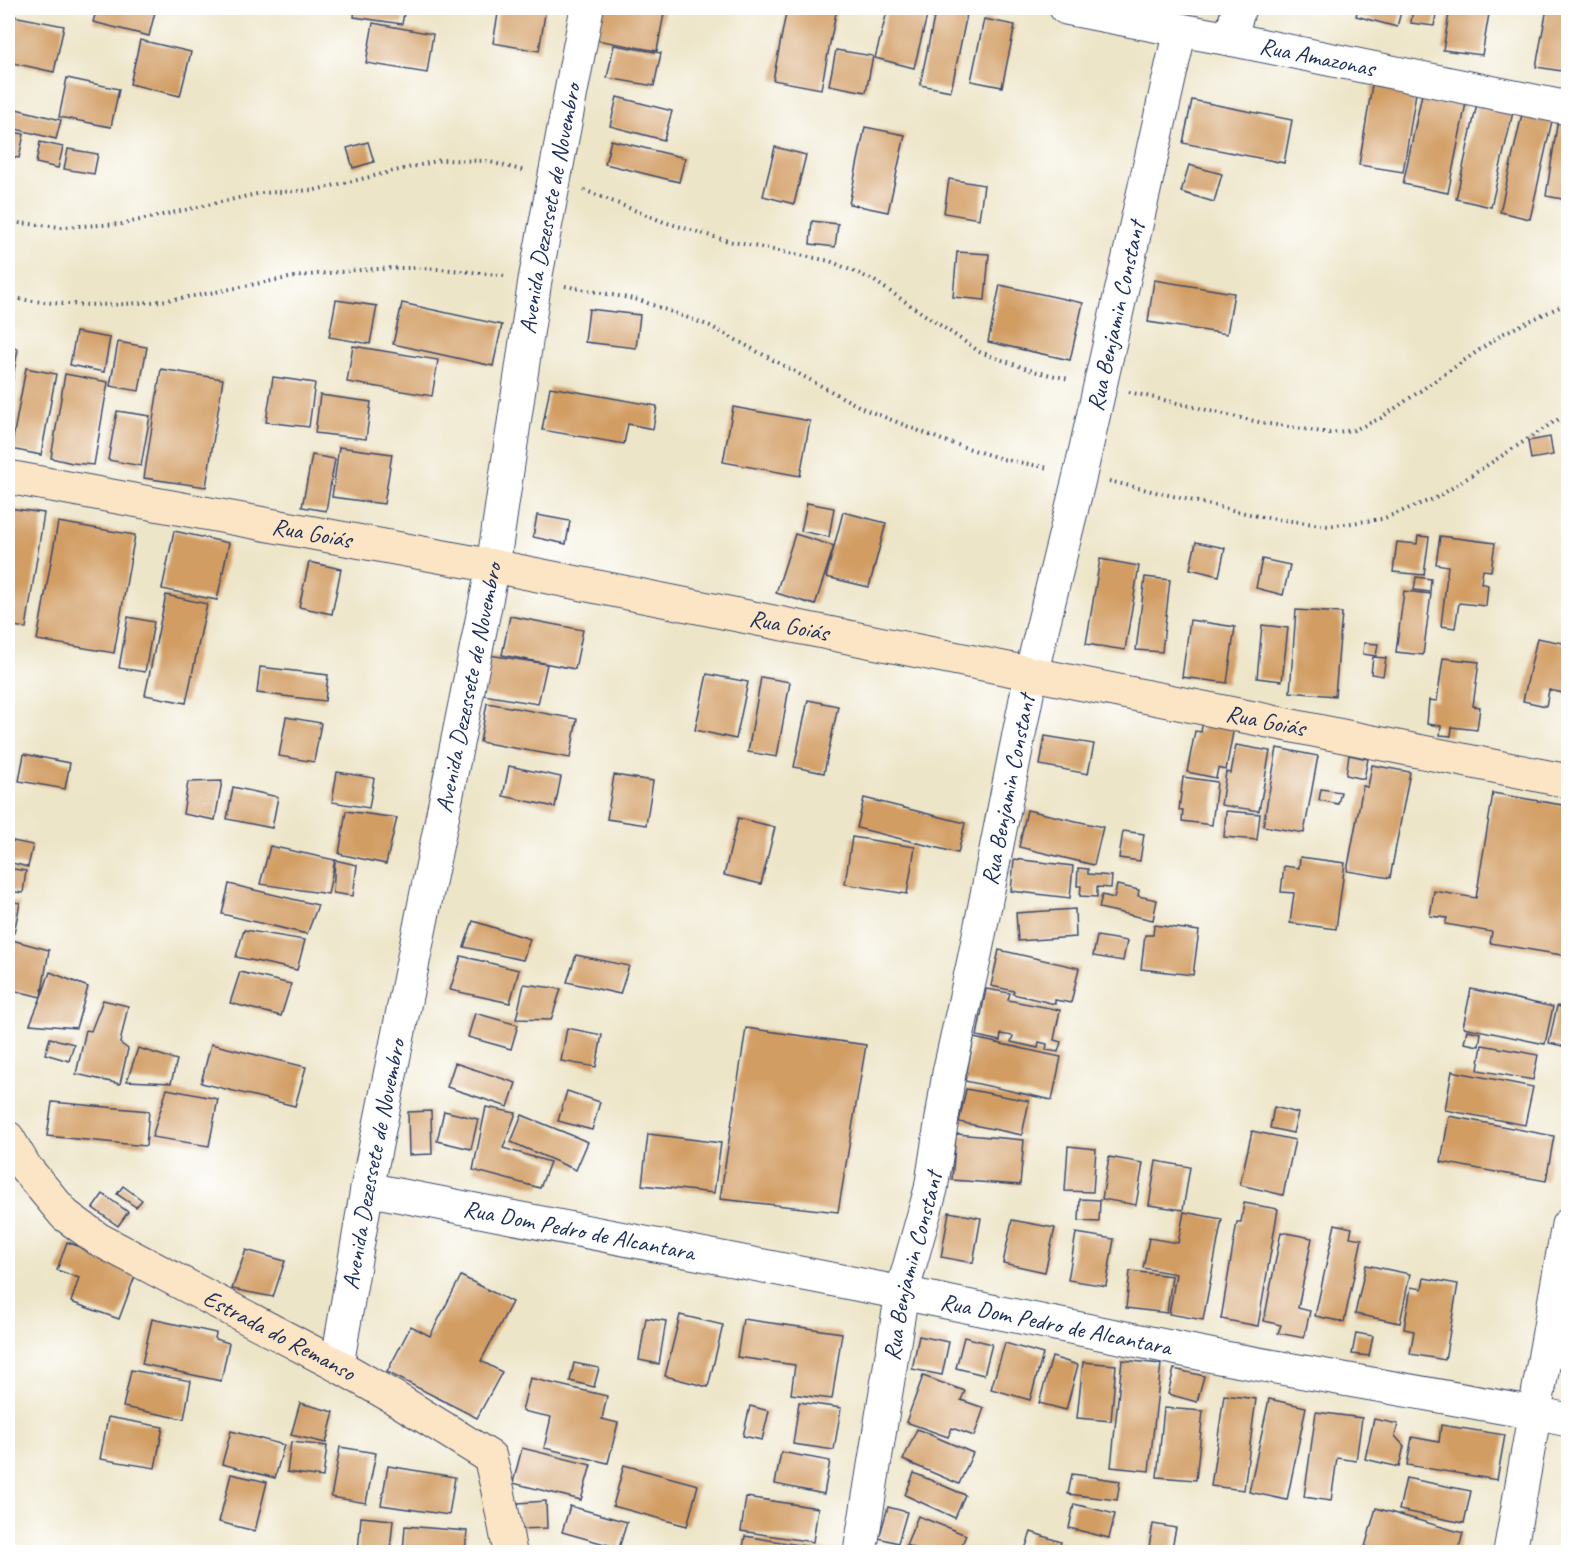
<svg xmlns="http://www.w3.org/2000/svg" width="1576" height="1560" viewBox="0 0 1576 1560" font-family="Caveat,sans-serif">
  <style>
    .building { fill: #d29d64 }
    .lines { fill: none; stroke-linecap: round; stroke-linejoin: round }
    .street-casing { stroke: #3a4a6e; stroke-width: 35 }
    .secondary-casing { stroke: #3a4a6e; stroke-width: 35 }
    .path { stroke: #3a4a6e; stroke-width: 4; stroke-dasharray: 1.5 4.5; stroke-linecap: butt }
    .street { stroke: #fff; stroke-width: 33 }
    .secondary { stroke: #fce5c4; stroke-width: 33 }
    .labels { text-anchor: middle; stroke-width: 4.5; stroke-linejoin: round; paint-order: stroke }
    .street-label { font-size: 24px; fill: #1b2f5e; stroke: #fff }
  </style>
  <rect width="100%" height="100%" fill="#fff"/>
  <filter id="ink" filterUnits="userSpaceOnUse"><feTurbulence type="fractalNoise" baseFrequency=".0167" numOctaves="2"/><feDisplacementMap in="SourceGraphic" scale="12" xChannelSelector="R" yChannelSelector="G"/><feConvolveMatrix kernelMatrix="1 2 1 2 8 2 1 2 1" color-interpolation-filters="sRGB"/></filter>
  <filter id="wash" filterUnits="userSpaceOnUse"><feTurbulence type="fractalNoise" baseFrequency=".008" numOctaves="4" result="noise"/><feDisplacementMap in="SourceGraphic" scale="24" xChannelSelector="R" yChannelSelector="G"/><feGaussianBlur stdDeviation="1.35" result="paint"/><feColorMatrix in="noise" values="0 0 0 0 0 0 0 0 0 0 0 0 0 0 0 0 0 1.4 0 .05"/><feComposite in="paint" operator="in"/></filter>
  <g filter="url(#wash)">
    <rect width="100%" height="100%" fill="#ede5c8"/>
    <g id="blocks">
      <g class="building">
        <polygon points="97,8 156,8 149,36 93,22"/>
        <polygon points="355,8 405,8 402,24 354,17"/>
        <polygon points="499,8 546,8 539,51 493,43"/>
        <polygon points="603,8 665,8 657,51 596,40"/>
        <polygon points="787,8 837,8 821,89 773,80"/>
        <polygon points="888,8 929,8 914,68 875,58"/>
        <polygon points="936,8 968,9 951,91 920,85"/>
        <polygon points="1358,8 1402,8 1397,27 1356,16"/>
        <polygon points="1413,8 1437,8 1434,26 1411,23"/>
        <polygon points="1450,8 1490,8 1482,55 1443,50"/>
        <polygon points="1547,8 1568,8 1568,72 1536,67"/>
        <polygon points="8,15 64,26 54,72 8,62"/>
        <polygon points="984,19 1015,25 1002,87 971,81"/>
        <polygon points="373,23 433,34 427,73 366,63"/>
        <polygon points="140,40 191,52 180,96 130,84"/>
        <polygon points="614,45 661,53 654,86 607,78"/>
        <polygon points="836,50 873,56 866,92 829,85"/>
        <polygon points="67,78 119,89 111,127 59,117"/>
        <polygon points="1372,85 1416,93 1403,172 1359,165"/>
        <polygon points="1422,94 1466,103 1448,193 1403,184"/>
        <polygon points="617,97 672,111 664,140 610,126"/>
        <polygon points="1192,100 1292,120 1284,163 1183,143"/>
        <polygon points="1477,104 1513,112 1491,207 1456,199"/>
        <polygon points="8,107 61,120 56,139 8,127"/>
        <polygon points="1522,114 1552,121 1530,219 1500,212"/>
        <polygon points="1558,119 1568,120 1568,200 1546,196"/>
        <polygon points="865,127 905,135 888,212 849,204"/>
        <polygon points="8,131 24,134 19,158 8,156"/>
        <polygon points="611,140 685,158 679,182 605,164"/>
        <polygon points="40,142 63,147 58,168 36,163"/>
        <polygon points="368,142 374,162 353,168 347,148"/>
        <polygon points="775,147 806,155 794,204 763,196"/>
        <polygon points="68,149 98,154 94,174 64,169"/>
        <polygon points="1189,165 1222,174 1214,202 1181,192"/>
        <polygon points="949,179 984,185 979,219 944,213"/>
        <polygon points="812,221 838,224 835,247 810,244"/>
        <polygon points="957,252 989,254 985,300 953,297"/>
        <polygon points="1154,280 1234,293 1227,334 1148,322"/>
        <polygon points="1000,285 1083,303 1070,360 988,342"/>
        <polygon points="336,300 377,306 370,344 329,337"/>
        <polygon points="402,303 502,325 493,366 393,344"/>
        <polygon points="589,309 640,315 636,348 585,342"/>
        <polygon points="76,332 110,338 104,372 70,365"/>
        <polygon points="118,342 147,347 139,391 110,386"/>
        <polygon points="353,346 438,360 432,396 347,382"/>
        <polygon points="8,347 18,349 9,399 8,399"/>
        <polygon points="26,368 56,374 41,455 11,449"/>
        <polygon points="161,369 223,379 206,487 144,478"/>
        <polygon points="65,374 108,382 94,465 72,463 51,458"/>
        <polygon points="273,377 315,383 309,427 266,422"/>
        <polygon points="550,387 657,406 653,429 628,424 624,444 542,430"/>
        <polygon points="320,395 371,402 366,439 315,433"/>
        <polygon points="733,407 810,421 800,476 723,462"/>
        <polygon points="117,411 150,416 141,466 108,460"/>
        <polygon points="1550,437 1553,455 1531,459 1528,441"/>
        <polygon points="339,447 392,454 384,504 332,497"/>
        <polygon points="312,455 335,459 326,511 302,507"/>
        <polygon points="807,503 834,508 829,537 801,531"/>
        <polygon points="8,508 44,513 26,628 8,625"/>
        <polygon points="843,512 886,523 869,587 826,577"/>
        <polygon points="537,515 570,521 566,544 533,537"/>
        <polygon points="58,522 135,535 114,653 37,640"/>
        <polygon points="174,531 229,543 217,600 162,589"/>
        <polygon points="795,534 834,546 815,605 776,593"/>
        <polygon points="1418,536 1429,537 1424,575 1393,572 1397,542 1417,544"/>
        <polygon points="1440,536 1495,543 1491,571 1483,570 1481,583 1488,585 1486,606 1459,603 1455,628 1441,626 1448,566 1436,564"/>
        <polygon points="1196,542 1225,548 1219,576 1190,569"/>
        <polygon points="1100,559 1139,566 1125,650 1086,644"/>
        <polygon points="1262,559 1290,565 1283,595 1256,588"/>
        <polygon points="309,562 341,569 332,614 299,607"/>
        <polygon points="1145,577 1170,580 1162,652 1136,650"/>
        <polygon points="1416,577 1431,579 1430,592 1414,590"/>
        <polygon points="1404,591 1431,594 1423,655 1396,652"/>
        <polygon points="166,595 207,604 186,703 145,695"/>
        <polygon points="1296,610 1342,613 1335,696 1290,692"/>
        <polygon points="510,616 583,630 575,669 502,655"/>
        <polygon points="128,617 154,622 145,672 119,668"/>
        <polygon points="1190,620 1235,627 1227,683 1182,677"/>
        <polygon points="1262,625 1288,628 1282,681 1257,678"/>
        <polygon points="1537,638 1568,644 1568,694 1549,690 1546,706 1523,701"/>
        <polygon points="1364,643 1378,644 1376,656 1363,654"/>
        <polygon points="489,655 547,664 538,704 483,695"/>
        <polygon points="1373,657 1386,658 1383,676 1371,674"/>
        <polygon points="1443,658 1479,662 1473,706 1480,707 1477,730 1452,727 1451,736 1440,735 1441,726 1427,724 1429,700 1437,701"/>
        <polygon points="260,667 328,675 325,701 257,693"/>
        <polygon points="707,674 748,682 736,739 695,730"/>
        <polygon points="761,677 790,682 777,757 748,752"/>
        <polygon points="808,700 838,706 824,773 794,767"/>
        <polygon points="487,703 577,719 570,758 480,742"/>
        <polygon points="286,717 321,723 314,762 279,756"/>
        <polygon points="1203,721 1234,727 1226,770 1218,768 1216,778 1187,772 1195,731 1201,732"/>
        <polygon points="1045,736 1094,744 1088,774 1040,765"/>
        <polygon points="1236,745 1270,751 1259,811 1221,805 1226,772 1231,773"/>
        <polygon points="1277,748 1318,756 1304,833 1263,826"/>
        <polygon points="24,754 70,763 65,789 19,781"/>
        <polygon points="1349,755 1368,759 1364,779 1346,775"/>
        <polygon points="1372,765 1410,772 1390,878 1347,871 1363,786 1368,787"/>
        <polygon points="509,766 561,777 555,807 503,796"/>
        <polygon points="337,772 374,778 369,808 332,802"/>
        <polygon points="614,775 653,781 646,825 607,819"/>
        <polygon points="1183,777 1217,782 1212,825 1182,821 1183,810 1179,810"/>
        <polygon points="222,781 215,820 183,814 188,782"/>
        <polygon points="233,787 278,797 272,828 227,819"/>
        <polygon points="1321,789 1341,792 1338,804 1319,800"/>
        <polygon points="1493,793 1568,806 1568,956 1490,943 1492,932 1445,924 1447,918 1430,916 1434,891 1476,898"/>
        <polygon points="864,798 965,823 958,853 857,828"/>
        <polygon points="1027,810 1103,827 1094,865 1019,847"/>
        <polygon points="346,811 397,818 386,864 339,854"/>
        <polygon points="1226,811 1260,814 1257,840 1224,837"/>
        <polygon points="738,818 775,827 761,884 724,875"/>
        <polygon points="1123,831 1144,834 1140,861 1119,858"/>
        <polygon points="852,837 915,847 907,894 845,884"/>
        <polygon points="8,840 33,845 28,867 8,862"/>
        <polygon points="270,846 335,860 328,894 260,884"/>
        <polygon points="1300,857 1345,863 1336,929 1290,923 1294,893 1281,892 1284,866 1299,868"/>
        <polygon points="1014,859 1073,866 1070,898 1011,891"/>
        <polygon points="335,860 357,865 353,896 333,893"/>
        <polygon points="8,868 26,871 23,893 8,891"/>
        <polygon points="1078,868 1088,869 1088,874 1112,876 1111,888 1097,887 1097,897 1080,896 1081,886 1077,886"/>
        <polygon points="229,884 318,905 307,934 222,914"/>
        <polygon points="1117,885 1139,890 1138,896 1157,900 1153,920 1099,908 1102,895 1114,898"/>
        <polygon points="8,901 20,903 14,933 8,932"/>
        <polygon points="1075,909 1076,937 1018,941 1016,913"/>
        <polygon points="473,921 530,939 523,960 464,947"/>
        <polygon points="1154,925 1199,931 1193,975 1141,969 1145,935 1153,935"/>
        <polygon points="244,930 305,940 297,970 236,957"/>
        <polygon points="1097,936 1127,941 1123,961 1093,956"/>
        <polygon points="12,940 49,950 41,997 50,972 88,987 76,1028 30,1024 41,997 8,989 8,963"/>
        <polygon points="999,950 1079,968 1071,1003 1055,1000 1055,1004 1013,994 1014,991 991,986"/>
        <polygon points="576,955 629,966 620,994 567,982"/>
        <polygon points="461,956 519,970 510,1003 450,990"/>
        <polygon points="240,972 291,984 281,1016 230,1003"/>
        <polygon points="524,984 561,989 551,1020 516,1019"/>
        <polygon points="986,989 1010,993 1008,1000 1060,1010 1054,1040 1061,1042 1058,1052 1046,1050 1047,1044 1039,1042 1038,1048 1011,1042 1013,1036 1001,1034 1000,1041 977,1036"/>
        <polygon points="1471,989 1553,1007 1545,1044 1463,1027"/>
        <polygon points="103,1000 128,1006 120,1043 128,1049 120,1084 76,1074 86,1030 91,1031"/>
        <polygon points="1557,1006 1568,1009 1568,1040 1567,1047 1549,1043"/>
        <polygon points="475,1013 518,1025 511,1049 468,1037"/>
        <polygon points="567,1028 602,1035 596,1067 561,1061"/>
        <polygon points="746,1028 866,1045 838,1212 720,1199"/>
        <polygon points="1467,1030 1481,1033 1479,1046 1464,1043"/>
        <polygon points="50,1038 74,1044 69,1061 45,1054"/>
        <polygon points="974,1038 1061,1057 1052,1100 965,1081"/>
        <polygon points="211,1044 306,1067 295,1106 201,1083"/>
        <polygon points="1482,1045 1538,1055 1533,1080 1478,1070"/>
        <polygon points="138,1048 177,1060 171,1083 127,1081"/>
        <polygon points="455,1063 516,1083 508,1107 447,1087"/>
        <polygon points="1452,1071 1533,1087 1525,1125 1445,1110"/>
        <polygon points="167,1089 218,1099 209,1146 152,1137"/>
        <polygon points="966,1089 1029,1101 1022,1135 959,1122"/>
        <polygon points="567,1091 600,1102 592,1130 558,1121"/>
        <polygon points="52,1102 149,1111 146,1146 47,1136"/>
        <polygon points="486,1107 516,1113 503,1148 550,1162 540,1188 473,1170"/>
        <polygon points="1274,1107 1298,1113 1293,1133 1270,1128"/>
        <polygon points="431,1111 432,1154 409,1155 408,1112"/>
        <polygon points="444,1111 478,1119 471,1149 437,1141"/>
        <polygon points="522,1115 588,1142 576,1170 511,1142"/>
        <polygon points="1449,1116 1554,1136 1546,1181 1441,1162"/>
        <polygon points="1252,1131 1295,1140 1283,1195 1240,1185"/>
        <polygon points="648,1134 721,1143 714,1193 642,1185"/>
        <polygon points="956,1134 1024,1140 1020,1185 952,1180"/>
        <polygon points="1068,1146 1096,1149 1093,1192 1065,1191"/>
        <polygon points="1109,1157 1143,1163 1136,1205 1102,1199"/>
        <polygon points="1156,1161 1190,1167 1183,1210 1149,1205"/>
        <polygon points="123,1186 142,1200 136,1207 117,1194"/>
        <polygon points="103,1194 128,1212 118,1226 93,1208"/>
        <polygon points="1080,1199 1100,1200 1099,1222 1079,1221"/>
        <polygon points="1244,1203 1278,1209 1258,1326 1221,1319 1237,1222 1241,1222"/>
        <polygon points="949,1212 981,1218 973,1263 941,1257"/>
        <polygon points="1184,1212 1222,1219 1203,1320 1169,1314 1176,1274 1143,1268 1149,1238 1178,1243"/>
        <polygon points="1012,1220 1055,1228 1045,1272 1003,1263"/>
        <polygon points="1335,1224 1352,1228 1350,1237 1362,1239 1344,1322 1315,1316"/>
        <polygon points="1281,1232 1312,1238 1298,1308 1310,1311 1304,1338 1278,1333 1281,1325 1264,1321"/>
        <polygon points="1076,1233 1114,1239 1106,1286 1068,1280"/>
        <polygon points="67,1242 138,1268 119,1319 71,1302 79,1278 57,1270"/>
        <polygon points="246,1250 285,1261 273,1297 232,1289"/>
        <polygon points="1366,1265 1410,1274 1400,1323 1355,1314"/>
        <polygon points="1130,1271 1172,1276 1167,1313 1126,1308"/>
        <polygon points="461,1276 512,1302 481,1361 502,1372 477,1418 387,1372 411,1326 430,1336"/>
        <polygon points="1424,1278 1458,1284 1445,1360 1410,1354 1414,1331 1404,1329 1411,1287 1422,1289"/>
        <polygon points="680,1315 723,1325 708,1387 665,1376"/>
        <polygon points="646,1318 666,1321 659,1364 639,1360"/>
        <polygon points="152,1319 216,1333 215,1339 229,1343 221,1381 142,1364"/>
        <polygon points="743,1319 842,1333 832,1399 791,1394 795,1365 737,1357"/>
        <polygon points="1356,1333 1373,1336 1369,1356 1352,1354"/>
        <polygon points="919,1336 949,1342 942,1375 912,1369"/>
        <polygon points="964,1337 992,1344 984,1375 956,1368"/>
        <polygon points="1005,1343 1043,1354 1030,1400 991,1389"/>
        <polygon points="1567,1349 1568,1350 1568,1379 1563,1378"/>
        <polygon points="1052,1357 1078,1365 1066,1410 1039,1403"/>
        <polygon points="1122,1360 1161,1364 1149,1471 1111,1467"/>
        <polygon points="1083,1362 1116,1365 1111,1421 1077,1418"/>
        <polygon points="574,1363 599,1368 594,1387 570,1381"/>
        <polygon points="1174,1369 1204,1376 1197,1402 1168,1394"/>
        <polygon points="131,1370 191,1381 184,1419 123,1407"/>
        <polygon points="923,1376 965,1391 961,1400 984,1408 974,1436 952,1428 948,1437 906,1422"/>
        <polygon points="530,1378 607,1396 602,1419 618,1423 608,1463 544,1448 551,1417 522,1411"/>
        <polygon points="1224,1395 1256,1399 1244,1490 1211,1486"/>
        <polygon points="1269,1399 1306,1407 1287,1500 1249,1492"/>
        <polygon points="799,1402 841,1408 834,1450 793,1444"/>
        <polygon points="300,1403 334,1412 326,1443 291,1435"/>
        <polygon points="750,1406 769,1411 762,1440 743,1436"/>
        <polygon points="1164,1408 1203,1411 1196,1480 1157,1477"/>
        <polygon points="1316,1412 1362,1418 1356,1461 1337,1458 1331,1501 1304,1497"/>
        <polygon points="108,1417 163,1427 155,1468 100,1459"/>
        <polygon points="1374,1419 1398,1424 1395,1436 1404,1446 1399,1467 1365,1459"/>
        <polygon points="1441,1425 1505,1435 1497,1480 1407,1465 1412,1437 1439,1442"/>
        <polygon points="917,1429 973,1453 959,1484 903,1460"/>
        <polygon points="231,1431 284,1445 275,1478 222,1464"/>
        <polygon points="291,1442 327,1446 323,1477 287,1472"/>
        <polygon points="340,1447 376,1453 366,1503 331,1497"/>
        <polygon points="522,1448 591,1465 581,1500 513,1483"/>
        <polygon points="781,1452 830,1461 824,1494 775,1484"/>
        <polygon points="624,1465 698,1485 687,1526 613,1506"/>
        <polygon points="388,1466 455,1477 449,1515 381,1505"/>
        <polygon points="914,1473 965,1495 955,1518 905,1495"/>
        <polygon points="231,1474 267,1482 255,1531 219,1522"/>
        <polygon points="1072,1474 1120,1481 1117,1500 1068,1494"/>
        <polygon points="1406,1478 1471,1491 1464,1523 1399,1510"/>
        <polygon points="746,1497 818,1508 813,1542 741,1531"/>
        <polygon points="546,1501 547,1528 519,1529 518,1503"/>
        <polygon points="1074,1504 1115,1514 1109,1538 1069,1528"/>
        <polygon points="570,1506 627,1522 619,1548 562,1532"/>
        <polygon points="888,1507 907,1512 898,1543 879,1538"/>
        <polygon points="1376,1508 1463,1533 1458,1552 1383,1552 1365,1547"/>
        <polygon points="918,1516 966,1535 959,1552 924,1552 906,1545"/>
        <polygon points="361,1517 393,1520 390,1552 358,1552"/>
        <polygon points="1153,1524 1176,1528 1171,1552 1148,1552"/>
        <polygon points="405,1526 467,1531 465,1552 403,1552"/>
        <polygon points="1031,1532 1061,1542 1057,1552 1024,1552"/>
        <polygon points="745,1536 836,1551 835,1552 742,1552"/>
      </g>
    </g>
  </g>
  <g filter="url(#ink)">
    <use href="#blocks" fill-opacity="0" stroke="#3a4a6e" stroke-width="1.5"/>
    <g class="lines">
      <g class="street-casing">
        <g id="street">
          <path id="s1" d="M 1066,8 L 1180,30 L 1230,39 L 1568,108"/>
          <polyline points="1230,39 1239,8"/>
          <path id="s2" d="M 367,1189 L 902,1293 L 1219,1357 L 1535,1413 L 1568,1420"/>
          <path id="s3" d="M 337,1365 L 367,1189 L 493,566 L 535,280 L 587,8"/>
          <path id="s4" d="M 860,1552 L 902,1293 L 931,1189 L 949,1073 L 974,960 L 1031,674 L 1080,475 L 1180,30"/>
          <polyline points="1510,1552 1568,1225"/>
        </g>
      </g>
      <g class="secondary-casing">
        <g id="secondary">
          <path id="s5" d="M 8,477 L 493,566 L 1568,781"/>
          <path id="s6" d="M 8,1138 L 25,1167 L 65,1215 L 98,1239 L 337,1365 L 393,1397 L 490,1457 L 498,1491 L 510,1552"/>
        </g>
      </g>
      <g class="path">
        <polyline points="584,190 664,222 728,241 830,261 873,280 980,352 1033,371 1069,379"/>
        <polyline points="8,218 20,223 61,227 122,224 261,193 315,190 441,160 486,161 525,171"/>
        <polyline points="565,286 639,300 710,326 864,409 942,440 1002,459 1049,468"/>
        <path d="M 8,297 C 62,307 120,307 175,299 C 223,292 270,279 318,274 C 348,271 379,268 409,268 C 441,268 473,272 504,276"/>
        <polyline points="1129,392 1263,423 1329,433 1354,430 1381,418 1504,333 1568,303"/>
        <polyline points="1109,481 1262,517 1328,526 1382,519 1438,497 1568,413"/>
      </g>
      <use href="#street" class="street"/>
      <use href="#secondary" class="secondary"/>
    </g>
  </g>
  <g class="labels">
    <g class="street-label">
      <text dy="8" stroke="none"><textPath href="#s1" startOffset="256">Rua Amazonas</textPath></text>
      <text dy="8" stroke="none"><textPath href="#s3" startOffset="1176">Avenida Dezessete de Novembro</textPath></text>
      <text dy="8" stroke="none"><textPath href="#s4" startOffset="1263">Rua Benjamin Constant</textPath></text>
      <text dy="8" stroke="none"><textPath href="#s5" startOffset="309">Rua Goiás</textPath></text>
      <text dy="8" stroke="none"><textPath href="#s5" startOffset="795">Rua Goiás</textPath></text>
      <text dy="8" stroke="none"><textPath href="#s3" startOffset="690">Avenida Dezessete de Novembro</textPath></text>
      <text dy="8" stroke="none"><textPath href="#s5" startOffset="1281">Rua Goiás</textPath></text>
      <text dy="8" stroke="none"><textPath href="#s4" startOffset="777">Rua Benjamin Constant</textPath></text>
      <text dy="8" stroke="none"><textPath href="#s3" startOffset="204">Avenida Dezessete de Novembro</textPath></text>
      <text dy="8" stroke="none"><textPath href="#s2" startOffset="216">Rua Dom Pedro de Alcantara</textPath></text>
      <text dy="8" stroke="none"><textPath href="#s4" startOffset="291">Rua Benjamin Constant</textPath></text>
      <text dy="8" stroke="none"><textPath href="#s2" startOffset="702">Rua Dom Pedro de Alcantara</textPath></text>
      <text dy="8" stroke="none"><textPath href="#s6" startOffset="342">Estrada do Remanso</textPath></text>
    </g>
  </g>
  <rect width="1576" height="1560" fill="none" stroke="#fff" stroke-width="30"/>
</svg>
